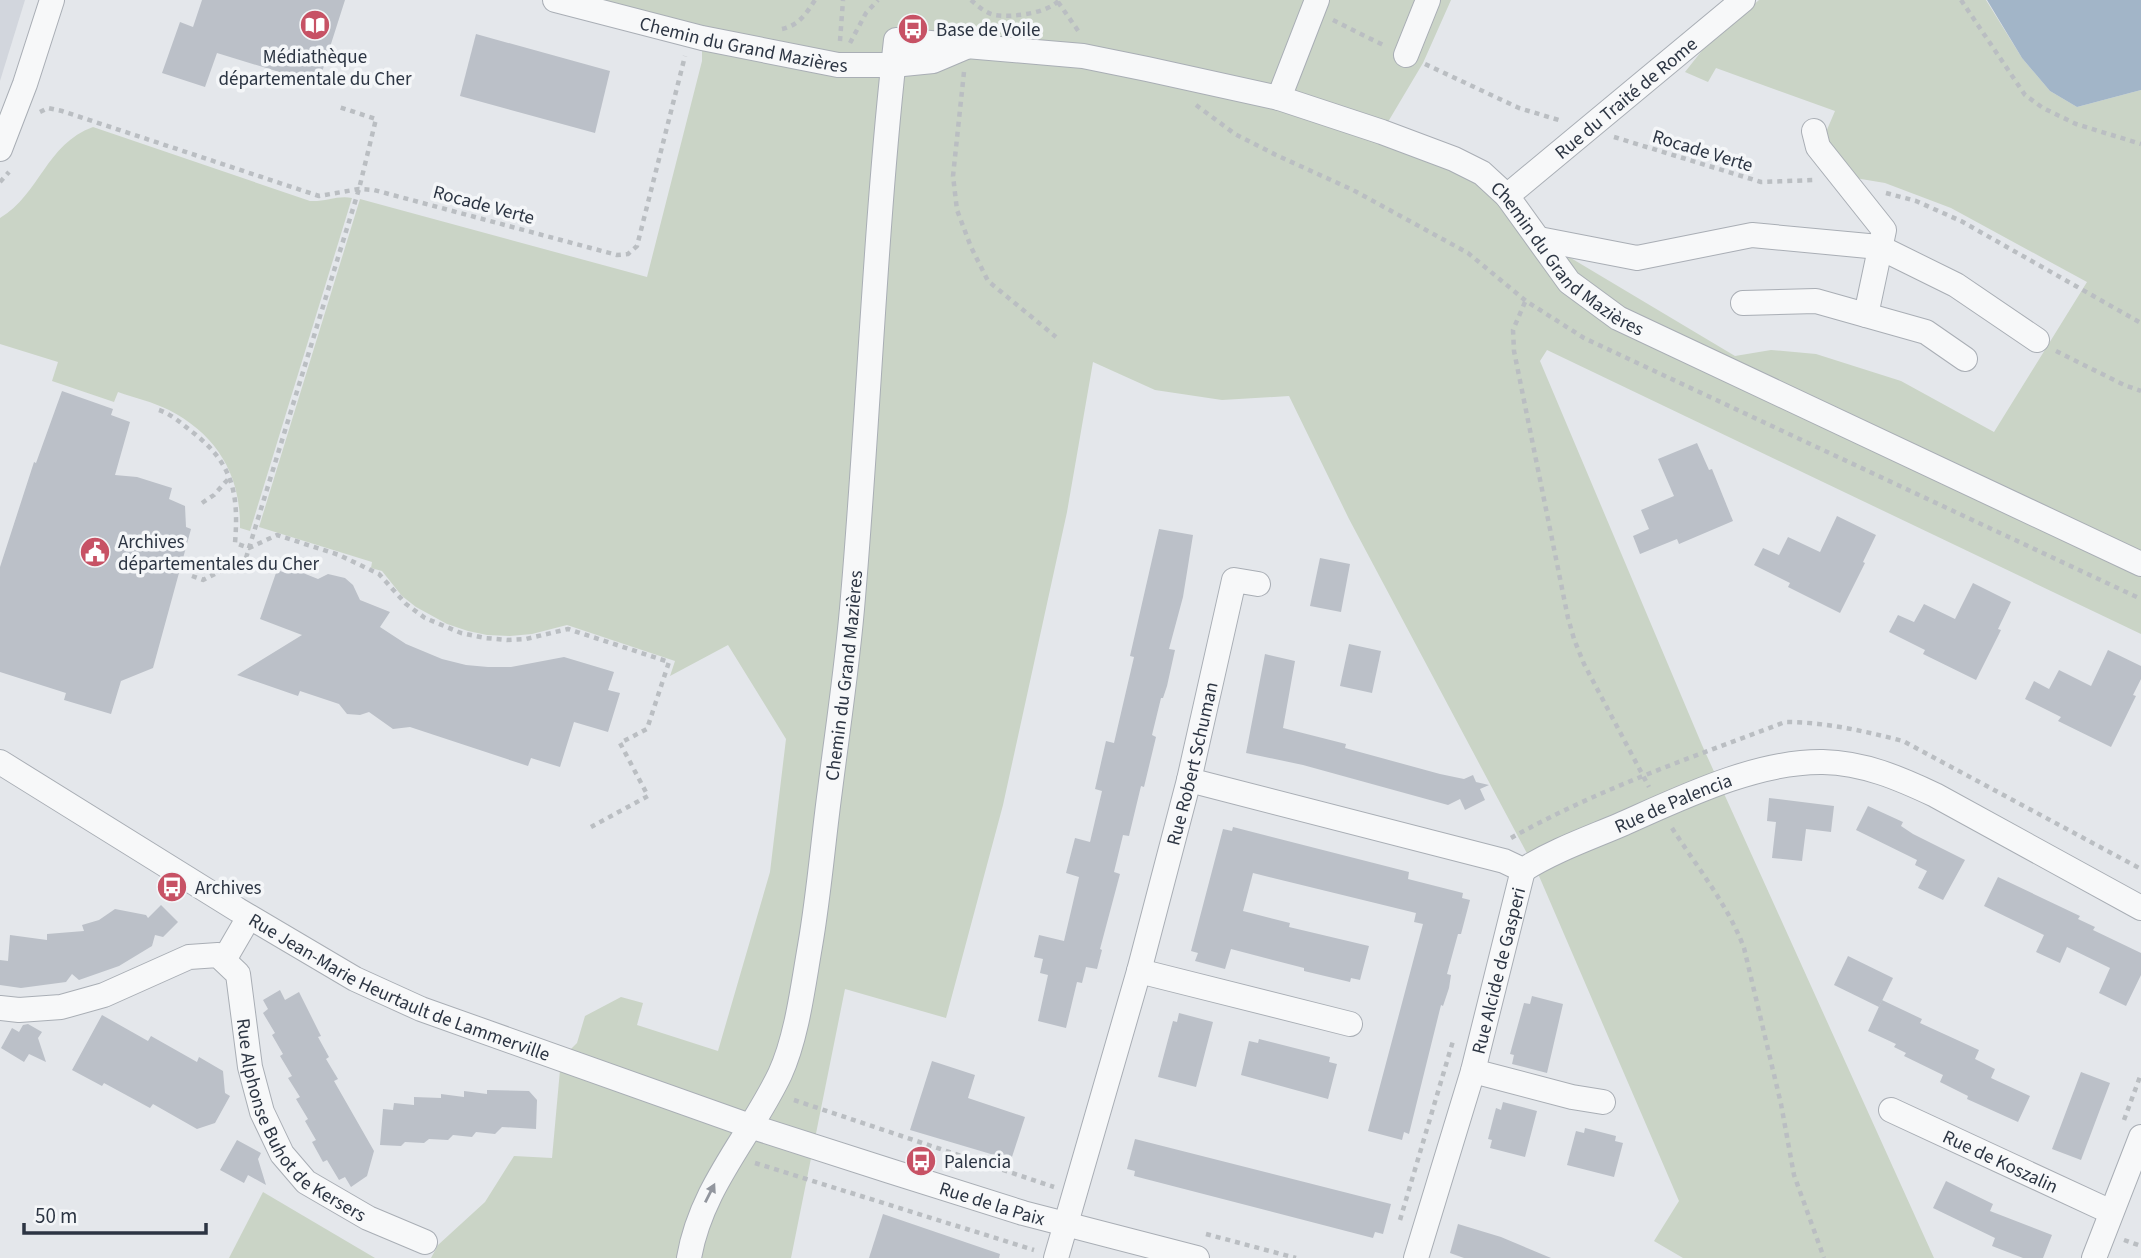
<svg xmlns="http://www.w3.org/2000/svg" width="2141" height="1258" viewBox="0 0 2141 1258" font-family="'Source Sans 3',sans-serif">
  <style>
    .built { fill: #d2d6dd }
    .green { fill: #cad4c6 }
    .water { fill: #a2b5c8 }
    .building { fill: #bbc0c8 }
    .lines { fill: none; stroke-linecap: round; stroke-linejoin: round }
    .minor-casing { stroke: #a9aeb5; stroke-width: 26 }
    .path { stroke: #babec2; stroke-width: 4.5; stroke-dasharray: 5 5; stroke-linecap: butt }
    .minor { stroke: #f7f8f9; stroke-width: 24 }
    .oneway { fill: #92969e }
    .labels { text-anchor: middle; stroke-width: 7; stroke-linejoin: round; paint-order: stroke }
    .poi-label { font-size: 19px; fill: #2c3543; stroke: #f4f6f8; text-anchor: start }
    .street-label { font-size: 19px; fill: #2c3543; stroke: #f4f6f8 }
  </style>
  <rect width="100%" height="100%" fill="#e4e7eb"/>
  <polygon class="built" points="0,0 25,0 0,81"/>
  <g class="green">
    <polygon points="559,0 1451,0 1423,63 1382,132 1454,159 1539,239 1735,356 1771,350 1816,354 1901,381 1994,432 2087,282 1951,208 1885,183 1849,177 1820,146 1835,111 1716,68 1708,82 1685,72 1704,48 1759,0 1986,0 2022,58 2050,91 2077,107 2141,90 2141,634 1547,350 1540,361 1702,745 1934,1258 1683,1258 1654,1241 1679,1201 1539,876 1349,519 1289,396 1222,400 1155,390 1093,362 1067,512 1003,805 946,1018 845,989 791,1258 431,1258 438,1245 485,1202 514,1156 552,1158 561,1059 577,1043 585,1016 621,997 643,1003 637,1025 718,1051 770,872 786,739 728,645 670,676 675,661 567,625 532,634 510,636 487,635 468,631 447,624 416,607 402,596 382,571 371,568 372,562 259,527 360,199 647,277 702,61 702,38"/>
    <path d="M 93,127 L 310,201 C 325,202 338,195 352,198 L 250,531 L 240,528 C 241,475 217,435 169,410 C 153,402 135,398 118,392 L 114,402 L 52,381 L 58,362 L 0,344 L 0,218 C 40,194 46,144 93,127 Z"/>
    <polygon points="263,1192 375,1258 229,1258"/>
  </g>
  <polygon class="water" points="1987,0 2141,0 2141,90 2077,107 2050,91 2022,58"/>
  <g class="building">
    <polygon points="202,0 345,0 323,69 312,82 217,53 205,87 162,73 180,22 193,27"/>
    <polygon points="476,34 610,71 595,133 460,96"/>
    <polygon points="62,391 113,409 111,415 130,422 115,475 137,477 172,488 169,499 185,506 186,527 191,529 153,668 121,681 111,714 64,700 66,693 0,672 0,567 34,462 36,463"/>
    <polygon points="1697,443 1709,470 1712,469 1733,521 1679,544 1677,539 1640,554 1633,536 1649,529 1641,510 1674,496 1658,459"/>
    <polygon points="1837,516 1876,535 1863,562 1865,563 1840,613 1788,587 1790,583 1754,565 1763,548 1779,555 1788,537 1820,552"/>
    <polygon points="1159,529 1193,535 1183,597 1169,649 1175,650 1167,686 1163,698 1161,698 1152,735 1156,737 1144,787 1141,786 1129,836 1123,835 1114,872 1120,874 1100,949 1102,950 1097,969 1086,967 1082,983 1077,982 1066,1028 1038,1021 1048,975 1040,973 1043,959 1034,957 1039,935 1064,941 1079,877 1066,873 1075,838 1090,842 1102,791 1095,789 1106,741 1114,743 1134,657 1130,656"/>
    <polygon points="1320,558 1350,564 1341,612 1310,606"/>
    <polygon points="288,567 318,579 328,574 345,578 353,585 360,600 390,612 380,627 406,644 442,659 466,665 488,667 511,667 564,657 614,672 608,690 620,693 608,732 574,722 560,767 531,758 528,766 410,727 393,729 369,712 360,715 347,714 339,704 300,691 298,696 237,675 302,635 260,619 277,570 286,573"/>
    <polygon points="1973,583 2011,602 1998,629 2001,630 1976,680 1923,654 1925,650 1889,632 1898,615 1914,622 1924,604 1955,619"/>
    <polygon points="1349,644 1381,651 1372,693 1340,686"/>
    <polygon points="2108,650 2141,666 2141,679 2133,695 2136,696 2111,747 2058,721 2061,717 2025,699 2034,681 2049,689 2059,670 2091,686"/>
    <polygon points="1265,654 1295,661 1283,728 1346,744 1345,748 1440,774 1464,779 1473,775 1476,782 1489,785 1480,789 1485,800 1465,810 1460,799 1448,805 1303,765 1246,753"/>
    <polygon points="1769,798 1834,806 1831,832 1806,829 1802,861 1772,858 1776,822 1767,821"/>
    <polygon points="1868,806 1903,822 1901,826 1913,834 1965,860 1943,900 1918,888 1927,871 1915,865 1917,860 1856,830"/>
    <polygon points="1233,827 1409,872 1408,879 1463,893 1462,898 1470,900 1461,934 1458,934 1447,974 1451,975 1449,988 1443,1006 1441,1005 1409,1134 1404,1132 1402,1140 1368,1131 1423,924 1414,922 1416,913 1253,873 1243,911 1290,923 1289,927 1369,946 1360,980 1351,978 1350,982 1304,971 1304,968 1231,949 1225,969 1195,961 1198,953 1191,951 1223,829 1232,831"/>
    <polygon points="1998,877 2080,916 2078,919 2095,927 2093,930 2141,953 2141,975 2126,1006 2099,993 2110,968 2067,947 2060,963 2036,952 2044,935 1984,906"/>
    <polygon points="161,905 178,922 163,937 155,935 152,946 119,966 79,980 72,974 66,982 21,988 0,985 0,960 8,961 10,935 47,940 47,934 84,931 82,925 99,920 115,909 146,915 148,918"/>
    <polygon points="1848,956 1893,978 1879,1007 1834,985"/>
    <polygon points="280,990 285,1000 299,992 321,1036 318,1037 329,1057 326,1059 338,1079 334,1081 374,1151 367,1176 351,1187 345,1177 339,1180 327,1160 323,1162 312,1142 316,1140 305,1121 308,1119 296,1099 300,1097 288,1078 292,1076 280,1056 283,1054 272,1035 275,1033 263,1013 268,1009 263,1000"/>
    <polygon points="1532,996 1563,1004 1547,1073 1512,1064 1514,1055 1510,1054 1524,1003 1530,1004"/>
    <polygon points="1882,1000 1922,1019 1920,1023 1979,1050 1975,1059 1995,1069 1991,1078 2030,1096 2018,1122 1967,1099 1968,1096 1940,1082 1943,1075 1904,1056 1906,1053 1894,1047 1896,1044 1868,1031"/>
    <polygon points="1179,1013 1213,1022 1196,1087 1158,1077 1173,1021 1177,1022"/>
    <polygon points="102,1015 148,1041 151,1036 197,1062 199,1057 223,1071 225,1093 230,1096 215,1123 197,1129 153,1104 150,1108 104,1083 102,1086 72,1070"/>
    <polygon points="28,1024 42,1032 38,1038 46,1062 29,1054 24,1062 1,1048 12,1028 19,1032 23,1025"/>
    <polygon points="1259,1039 1330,1057 1329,1062 1337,1064 1328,1099 1241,1075 1249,1041 1258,1043"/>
    <polygon points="932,1061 975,1075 968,1098 1025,1117 1011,1160 910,1130"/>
    <polygon points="2081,1072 2110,1083 2081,1160 2052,1149"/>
    <polygon points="487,1090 529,1091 537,1100 536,1129 502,1127 495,1134 476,1132 472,1137 453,1135 448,1140 429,1139 424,1143 405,1142 401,1146 380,1145 383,1109 393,1110 394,1103 414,1105 414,1097 441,1098 441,1094 464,1097 464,1091 487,1094"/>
    <polygon points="1503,1102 1537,1111 1525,1157 1490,1148 1492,1140 1488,1139 1496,1108 1501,1110"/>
    <polygon points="1585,1128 1616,1136 1615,1141 1623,1143 1614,1177 1567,1165 1576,1131 1584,1133"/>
    <polygon points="1135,1139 1391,1204 1383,1234 1375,1232 1373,1238 1134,1176 1135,1171 1127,1169"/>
    <polygon points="237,1140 261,1153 258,1159 266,1185 248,1175 244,1183 220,1170"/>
    <polygon points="1946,1181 1993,1204 1990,1211 2052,1235 2043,1258 2023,1258 1992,1246 1995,1238 1933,1208"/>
    <polygon points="883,1214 1000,1254 999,1258 869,1258"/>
    <polygon points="1458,1224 1501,1237 1551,1258 1464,1258 1450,1253"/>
  </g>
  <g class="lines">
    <g class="minor-casing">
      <g id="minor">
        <path id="s1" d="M 555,0 L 702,38 L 838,65 L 893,65 L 933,61 L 966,47"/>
        <polyline points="1406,55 1428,0"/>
        <polyline points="1279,98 1317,0"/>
        <polyline points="1814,131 1818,147 1884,230 1866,315"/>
        <polyline points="0,149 25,84 52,0"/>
        <path id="s2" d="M 1507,196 L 1743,0"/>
        <polyline points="1539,239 1637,258 1752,235 1879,247 1956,285 2037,340"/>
        <polyline points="1743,303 1816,301 1926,332 1965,359"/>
        <path id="s3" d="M 0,762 L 238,910 L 355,979 L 421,1009 L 750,1126 L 890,1171 L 1023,1213 L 1197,1258"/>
        <path id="s4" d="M 1189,780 L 1504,861 L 1523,870 C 1553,851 1587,839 1620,825 C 1681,798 1756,761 1823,762 C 1864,763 1899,778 1935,795 L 2141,908"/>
        <polyline points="224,960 249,917"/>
        <polyline points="1139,971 1350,1024"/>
        <path id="s5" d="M 0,1008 L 19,1010 L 61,1007 L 104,995 L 189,957 L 218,955 L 238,974 L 250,1067 L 262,1112 L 282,1154 L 306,1182 L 368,1218 L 425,1242"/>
        <polyline points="1473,1071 1572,1097 1603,1102"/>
        <path id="s6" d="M 1891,1110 L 2111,1212"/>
        <path id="s7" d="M 689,1258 C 701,1187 750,1137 780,1074 C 797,1037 803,986 810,946 C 819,894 823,842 830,790 C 838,726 848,661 853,597 C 869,411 875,225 896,40 L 1083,56 L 1147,69 L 1279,98 L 1382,132 L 1454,159 L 1482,173 L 1507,196 L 1569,282 L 1618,318 L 2141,564"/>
        <path id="s8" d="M 1056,1258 L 1139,971 L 1189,780 L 1234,580 L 1258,584"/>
        <path id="s9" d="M 1416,1258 L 1473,1071 L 1523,870"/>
        <polyline points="2094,1258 2141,1137"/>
      </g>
    </g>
    <g class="path">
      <path d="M 971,0 C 978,6 985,13 995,15 C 1011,18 1049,13 1059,0"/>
      <polyline points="1961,0 2025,95 2043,108 2076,124 2141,144"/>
      <polyline points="1058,2 1079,32"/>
      <polyline points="1333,20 1385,46"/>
      <path d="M 782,29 C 799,25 806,14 815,0"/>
      <polyline points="840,41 843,0"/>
      <polyline points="850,43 866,13 878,0"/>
      <polyline points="1425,64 1519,108 1562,121"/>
      <polyline points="964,72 953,176 957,210 971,247 988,281 1056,337"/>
      <polyline points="1196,105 1235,134 1276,155 1353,190 1468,253 1526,301 1584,338 2141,599"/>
      <polyline points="40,112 48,108 62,111 319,196 359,189 374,190 617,255 628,254 637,246 685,56"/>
      <polyline points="1614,137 1761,182 1815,180"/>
      <polyline points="0,182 9,172"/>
      <polyline points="1886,193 1916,201 1961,221 2141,323"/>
      <polyline points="1525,302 1513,330 1514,351 1568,618 1574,639 1584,664 1649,787"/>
      <polyline points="2056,351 2124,385 2141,391"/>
      <path d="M 159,410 C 171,414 181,423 191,431 C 233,463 239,493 235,543 L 249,548 L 277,535 L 339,555 L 379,574 L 406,604 L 425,618 L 461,633 L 485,638 L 507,640 L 526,639 L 568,629 L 669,662 L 647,729 L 620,743 L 648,796 L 591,827"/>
      <polyline points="202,503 214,495 230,477"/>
      <polyline points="192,576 203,580 246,558 249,548 359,189 376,119 339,107"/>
      <path d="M 1672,828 C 1697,867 1728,905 1744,948 L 1781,1104 L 1794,1175 L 1824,1258"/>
      <path d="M 1511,838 C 1598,789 1693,757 1785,722 C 1825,722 1864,731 1903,741 L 2141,869"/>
      <polyline points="794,1100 1054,1187"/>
      <polyline points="2124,1120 2141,1074"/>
      <polyline points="755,1163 1034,1250"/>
      <polyline points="1400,1220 1453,1041"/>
      <polyline points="1206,1234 1296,1258"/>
      <polyline points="2124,1240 2141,1246"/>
    </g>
    <use href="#minor" class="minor"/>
  </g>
  <defs><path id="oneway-solid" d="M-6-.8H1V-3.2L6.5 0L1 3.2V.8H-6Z" transform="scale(1.75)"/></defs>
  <use class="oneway" href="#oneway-solid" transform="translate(710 1193) rotate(-63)"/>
  <defs>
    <g id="library-disc" transform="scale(1.575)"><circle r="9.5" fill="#c75265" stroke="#f4f6f8"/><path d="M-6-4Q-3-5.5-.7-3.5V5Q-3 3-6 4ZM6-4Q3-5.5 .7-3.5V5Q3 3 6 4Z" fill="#fff"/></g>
    <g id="bus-disc" transform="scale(1.575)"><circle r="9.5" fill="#c75265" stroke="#f4f6f8"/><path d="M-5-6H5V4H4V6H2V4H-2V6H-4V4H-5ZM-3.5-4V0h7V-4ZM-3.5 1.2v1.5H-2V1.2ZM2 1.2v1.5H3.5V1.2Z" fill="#fff"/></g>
    <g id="civic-disc" transform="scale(1.575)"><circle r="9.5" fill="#c75265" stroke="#f4f6f8"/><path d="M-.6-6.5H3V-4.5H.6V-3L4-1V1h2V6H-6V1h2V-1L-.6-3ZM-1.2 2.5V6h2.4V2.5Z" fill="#fff"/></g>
  </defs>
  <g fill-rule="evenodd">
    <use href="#library-disc" x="315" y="25"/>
    <use href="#bus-disc" x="913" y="29"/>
    <use href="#civic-disc" x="95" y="552"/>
    <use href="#bus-disc" x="172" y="887"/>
    <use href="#bus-disc" x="921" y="1161"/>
  </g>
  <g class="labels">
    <g class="poi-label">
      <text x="936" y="36">Base de Voile</text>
      <text x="315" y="63" text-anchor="middle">Médiathèque<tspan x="315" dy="22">départementale du Cher</tspan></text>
      <text x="118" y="548">Archives<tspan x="118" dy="22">départementales du Cher</tspan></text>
      <text x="195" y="894">Archives</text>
      <text x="944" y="1168">Palencia</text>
    </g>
    <g class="street-label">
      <text dy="7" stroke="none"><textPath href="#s1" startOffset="194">Chemin du Grand Mazières</textPath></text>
      <text dy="7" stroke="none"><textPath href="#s2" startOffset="154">Rue du Traité de Rome</textPath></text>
      <text transform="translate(1703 150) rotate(17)" y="7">Rocade Verte</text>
      <text transform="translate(484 204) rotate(15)" y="7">Rocade Verte</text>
      <text dy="7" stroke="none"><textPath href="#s7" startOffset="1976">Chemin du Grand Mazières</textPath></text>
      <text dy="7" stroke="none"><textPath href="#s7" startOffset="611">Chemin du Grand Mazières</textPath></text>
      <text dy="7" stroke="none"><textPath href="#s8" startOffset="513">Rue Robert Schuman</textPath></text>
      <text dy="7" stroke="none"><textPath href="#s4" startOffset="511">Rue de Palencia</textPath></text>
      <text dy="7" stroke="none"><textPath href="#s9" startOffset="299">Rue Alcide de Gasperi</textPath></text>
      <text dy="7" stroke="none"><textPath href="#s3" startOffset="460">Rue Jean-Marie Heurtault de Lammerville</textPath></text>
      <text dy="7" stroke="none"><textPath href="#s5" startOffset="424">Rue Alphonse Buhot de Kersers</textPath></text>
      <text dy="7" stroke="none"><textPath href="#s6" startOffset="121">Rue de Koszalin</textPath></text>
      <text dy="7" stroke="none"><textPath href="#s3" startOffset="1092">Rue de la Paix</textPath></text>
    </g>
  </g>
  <path d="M24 1223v10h182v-10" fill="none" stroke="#2c3543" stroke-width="3.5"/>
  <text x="35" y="1223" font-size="21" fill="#2c3543" stroke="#f4f6f8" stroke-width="5" paint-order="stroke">50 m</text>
</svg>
